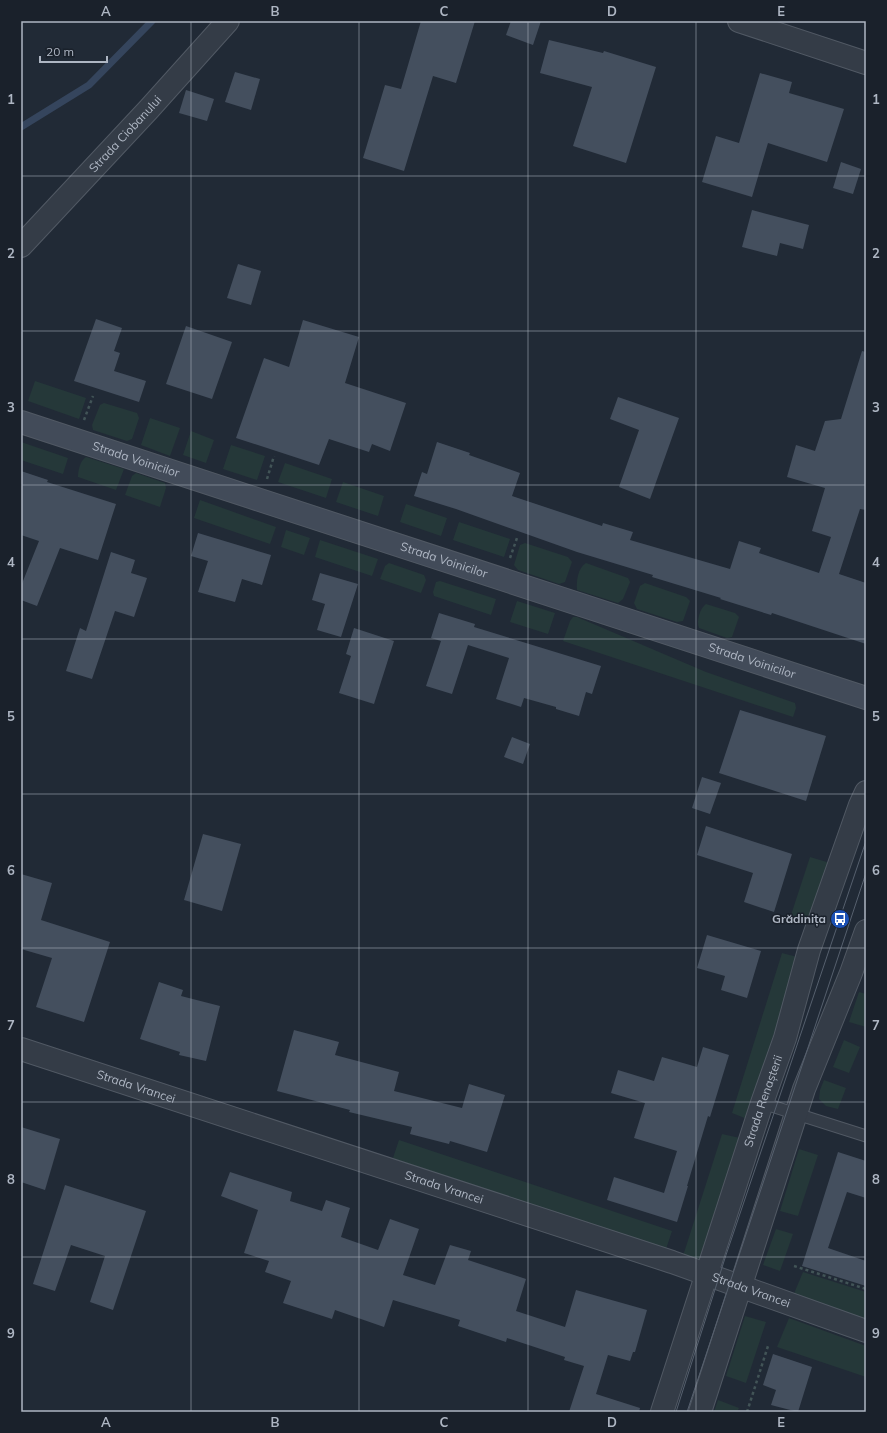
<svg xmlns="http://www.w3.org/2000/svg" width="887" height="1433" viewBox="0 0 887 1433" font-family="Mulish,sans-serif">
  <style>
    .green { fill: #253839 }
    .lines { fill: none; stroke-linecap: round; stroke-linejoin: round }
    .stream { stroke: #35455d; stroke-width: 7 }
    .building { fill: #444f5e }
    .service-casing { stroke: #515964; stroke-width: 13 }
    .minor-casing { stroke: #515964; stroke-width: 24 }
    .tertiary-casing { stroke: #515964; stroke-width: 24 }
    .secondary-casing { stroke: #515964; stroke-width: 24 }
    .path { stroke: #425457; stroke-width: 2.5; stroke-dasharray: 3 3; stroke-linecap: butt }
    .service { stroke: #343c47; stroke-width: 11 }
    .minor { stroke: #343c47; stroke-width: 22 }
    .tertiary { stroke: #343c47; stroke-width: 22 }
    .secondary { stroke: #424b59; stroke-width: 22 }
    .tram { stroke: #56606e; stroke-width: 1 }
    .grid { fill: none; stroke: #aeb6c3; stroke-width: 1; stroke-opacity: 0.55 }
    .labels { text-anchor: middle; stroke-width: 3; stroke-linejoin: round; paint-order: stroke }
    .street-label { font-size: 12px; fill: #aeb6c3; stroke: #1a212b }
    .poi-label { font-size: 12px; font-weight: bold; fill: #aeb6c3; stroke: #1a212b; text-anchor: end }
    .neatline { fill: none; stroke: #aeb6c3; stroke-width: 1.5 }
    .grid-label { font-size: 13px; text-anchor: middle; font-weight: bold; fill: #aeb6c3 }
  </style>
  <rect width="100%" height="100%" fill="#212a36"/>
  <g class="green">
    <polygon points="35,381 86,398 79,419 28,401"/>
    <polygon points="104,403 137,413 139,418 132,439 127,441 93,430 92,425 100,405"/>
    <polygon points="150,418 180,428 170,456 141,445"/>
    <polygon points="191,431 214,440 206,463 183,455"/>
    <polygon points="21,442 68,458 63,474 21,460"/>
    <polygon points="231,445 265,456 257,480 223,469"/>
    <path d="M 86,457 L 124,469 L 116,490 L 78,477 C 78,470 80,461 86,457 Z"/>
    <polygon points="285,463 332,479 326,498 278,482"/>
    <polygon points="136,473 165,483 166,488 160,507 125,495 132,476"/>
    <polygon points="343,482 384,496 378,516 336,502"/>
    <polygon points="200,500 276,527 270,544 194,518"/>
    <polygon points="406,504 447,518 441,536 400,522"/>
    <polygon points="459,522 510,539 504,557 453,540"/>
    <polygon points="286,530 310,538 304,555 281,547"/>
    <polygon points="320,540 378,559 372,576 315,557"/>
    <polygon points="525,543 568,557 572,562 565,582 559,584 518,570 514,565 520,545"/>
    <polygon points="389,563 424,575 426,580 421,593 380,579 385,566"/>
    <path d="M 586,563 L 628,578 L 630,582 L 623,599 L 618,603 L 577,590 C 576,581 578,568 586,563 Z"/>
    <polygon points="440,581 496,599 491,615 434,596 433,592 436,582"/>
    <polygon points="645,583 686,597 690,601 683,621 677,622 637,609 634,603 640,586"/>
    <polygon points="517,601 555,613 548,634 510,622"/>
    <path d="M 706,604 L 735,613 L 739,617 L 732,637 L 727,638 L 699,628 C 696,621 700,608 706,604 Z"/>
    <polygon points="573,617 577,617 706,672 795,703 796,708 793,717 563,641 570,621"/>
    <polygon points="810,857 830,863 812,921 791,915"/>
    <polygon points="782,953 801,958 776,1027 747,1119 732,1113"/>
    <polygon points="859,992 866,994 866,1027 849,1022"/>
    <polygon points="844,1040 860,1047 849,1073 833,1067"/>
    <polygon points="824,1080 846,1088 838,1109 826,1106 819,1099 820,1090"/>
    <polygon points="722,1134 740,1138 701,1261 682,1259"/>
    <polygon points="399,1140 672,1231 665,1252 392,1161"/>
    <polygon points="799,1149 818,1155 798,1216 780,1211"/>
    <polygon points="776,1229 793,1234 780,1271 763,1265"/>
    <polygon points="803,1272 866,1292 865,1319 793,1296"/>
    <polygon points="745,1316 766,1322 746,1383 726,1376"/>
    <polygon points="789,1318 866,1346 866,1377 777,1347"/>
    <polygon points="718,1400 739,1408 737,1412 714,1412"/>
  </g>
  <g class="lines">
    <polyline class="stream" points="21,127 89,85 152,21"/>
  </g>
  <g class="building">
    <polygon points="421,21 475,21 456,83 433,76 404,171 363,158 385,85 401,89"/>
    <polygon points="511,21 541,21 533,45 506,35"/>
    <polygon points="549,40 603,53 604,51 656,67 626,163 573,146 592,87 540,73"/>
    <polygon points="235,72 260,79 251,110 225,102"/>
    <polygon points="760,73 792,82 789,93 844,109 827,162 768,143 752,197 702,182 716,136 739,143"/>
    <polygon points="186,90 214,99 207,121 179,113"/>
    <polygon points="841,162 861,169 853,194 833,188"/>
    <polygon points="752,210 809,225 803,249 780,243 777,256 742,247"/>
    <polygon points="238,264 261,271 251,305 227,298"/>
    <polygon points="96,319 122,328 114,351 120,353 114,371 146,381 139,402 74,381"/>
    <polygon points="303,320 359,337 345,383 406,403 390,451 372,444 369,452 329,439 319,465 236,438 264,358 289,367"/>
    <polygon points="186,326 232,342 212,399 166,384"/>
    <polygon points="862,351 866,352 866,510 860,509 839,574 866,583 866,644 772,613 771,615 720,599 721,598 652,577 653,575 577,552 456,509 414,496 422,472 427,474 437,442 470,453 469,455 520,473 512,496 602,526 603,523 633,532 630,540 730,569 739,541 761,548 759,553 819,573 831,537 812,531 825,488 787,477 796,445 815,451 825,421 841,419"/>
    <polygon points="618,397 679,418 650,499 619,487 639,430 610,419"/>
    <polygon points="21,471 48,480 47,482 116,504 98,560 60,548 37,606 21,600 21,586 39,541 21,535"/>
    <polygon points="198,533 271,555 262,585 242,579 235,602 198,592 208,561 191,556"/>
    <polygon points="111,552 135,560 131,573 147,578 134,617 115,611 92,679 66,671 80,628 86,631"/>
    <polygon points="320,573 358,584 341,637 317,630 325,604 312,600"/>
    <polygon points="439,613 475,624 474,627 601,666 592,694 586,692 579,716 556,709 556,707 524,698 521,707 496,699 509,658 468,645 452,694 426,686 441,641 431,638"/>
    <polygon points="354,628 394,641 374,704 339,693 351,656 346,654"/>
    <polygon points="740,710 826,736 806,801 719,773"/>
    <polygon points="512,737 530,744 523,764 504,757"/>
    <polygon points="702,777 721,783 710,814 692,808"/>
    <polygon points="706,826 792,854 774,912 744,902 753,873 697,855"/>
    <polygon points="203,834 241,844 222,911 184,900"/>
    <polygon points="21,874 52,883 41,920 110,942 84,1022 36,1007 52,958 21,949"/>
    <polygon points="707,935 761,951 747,998 721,990 725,976 697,968"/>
    <polygon points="159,982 183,990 181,996 220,1006 206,1061 179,1055 180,1052 140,1039"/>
    <polygon points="294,1030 339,1042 335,1055 399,1072 394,1091 462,1108 469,1084 505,1095 487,1152 450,1141 449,1144 410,1134 412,1127 349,1112 350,1110 277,1091"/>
    <polygon points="703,1047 729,1055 710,1117 708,1116 687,1186 688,1186 677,1222 607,1200 614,1177 664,1193 677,1151 634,1138 645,1103 611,1093 618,1070 654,1081 662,1057 697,1067"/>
    <polygon points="21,1127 60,1139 45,1190 21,1182"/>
    <polygon points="838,1152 866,1161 866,1198 847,1192 828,1248 866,1261 866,1286 802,1266"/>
    <polygon points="230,1172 292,1192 290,1201 322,1211 326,1200 350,1208 341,1237 378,1250 390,1219 419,1229 403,1275 435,1285 450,1245 471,1251 468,1260 526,1279 516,1311 565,1327 576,1290 647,1310 635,1352 633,1352 630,1361 608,1355 596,1394 640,1408 639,1412 569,1412 584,1366 564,1360 565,1357 507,1338 506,1342 458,1326 460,1320 393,1300 384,1327 335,1310 332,1319 283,1303 291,1281 265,1272 269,1261 244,1253 258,1210 221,1196"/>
    <polygon points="65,1185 146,1211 113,1310 90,1302 105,1256 71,1245 55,1291 33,1284"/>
    <polygon points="773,1354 812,1367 798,1412 771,1405 776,1390 763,1385"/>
  </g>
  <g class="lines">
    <g class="service-casing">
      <polyline id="service" points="762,1103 866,1136"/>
    </g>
    <g class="minor-casing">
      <g id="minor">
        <polyline points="739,21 866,63"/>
        <path id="s1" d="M 21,246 L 149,109 L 228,21"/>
        <path id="s2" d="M 21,1049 L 672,1262 L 866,1331"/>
      </g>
    </g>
    <g class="tertiary-casing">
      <g id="tertiary">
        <path id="s3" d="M 662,1412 L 762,1103 L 785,1038 L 809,950 L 860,805 L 866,792"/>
        <polyline points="700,1412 804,1089 851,973 866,931"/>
      </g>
    </g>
    <g class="secondary-casing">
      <g id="secondary">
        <path id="s4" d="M 21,422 L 866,698"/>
      </g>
    </g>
    <g class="path">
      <polyline points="84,420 93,396"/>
      <polyline points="267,479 274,456"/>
      <polyline points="510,558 517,538"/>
      <polyline points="794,1266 866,1289"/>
      <polyline points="747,1412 768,1346"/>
    </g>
    <use href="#service" class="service"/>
    <use href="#minor" class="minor"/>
    <use href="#tertiary" class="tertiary"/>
    <use href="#secondary" class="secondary"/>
    <g class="tram">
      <polyline points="676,1412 726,1255 866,841"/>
      <polyline points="687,1412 866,873"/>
    </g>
  </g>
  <path class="grid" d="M 191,21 L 191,1412M 359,21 L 359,1412M 528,21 L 528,1412M 696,21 L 696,1412M 21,176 L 866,176M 21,331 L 866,331M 21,485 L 866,485M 21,639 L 866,639M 21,794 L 866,794M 21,948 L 866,948M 21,1102 L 866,1102M 21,1257 L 866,1257"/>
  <defs>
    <g id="bus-disc" transform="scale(1)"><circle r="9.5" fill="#1a4fb4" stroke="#1a212b"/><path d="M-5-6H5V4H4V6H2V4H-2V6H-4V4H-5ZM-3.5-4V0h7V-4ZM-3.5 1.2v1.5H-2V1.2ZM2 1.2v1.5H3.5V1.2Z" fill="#fff"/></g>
  </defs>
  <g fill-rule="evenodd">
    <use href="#bus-disc" x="840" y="919"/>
  </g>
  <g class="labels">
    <g class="street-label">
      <text dy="4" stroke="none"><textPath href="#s1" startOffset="153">Strada Ciobanului</textPath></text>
      <text dy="4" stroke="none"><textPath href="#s4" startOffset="121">Strada Voinicilor</textPath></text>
      <text dy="4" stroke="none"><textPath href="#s4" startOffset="445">Strada Voinicilor</textPath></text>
      <text dy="4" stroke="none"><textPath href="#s4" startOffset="769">Strada Voinicilor</textPath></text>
      <text dy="4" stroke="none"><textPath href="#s2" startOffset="121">Strada Vrancei</textPath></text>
      <text dy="4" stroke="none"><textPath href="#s3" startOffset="327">Strada Renașterii</textPath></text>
      <text dy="4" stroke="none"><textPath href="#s2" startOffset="445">Strada Vrancei</textPath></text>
      <text dy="4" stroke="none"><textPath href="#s2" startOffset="769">Strada Vrancei</textPath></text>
    </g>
    <g class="poi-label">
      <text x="826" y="923">Grădinița</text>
    </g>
  </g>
  <rect width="887" height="1433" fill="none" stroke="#1a212b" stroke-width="44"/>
  <path d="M40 56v6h67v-6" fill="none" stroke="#aeb6c3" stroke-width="2"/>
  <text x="46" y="56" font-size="12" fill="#aeb6c3" stroke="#1a212b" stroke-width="3" paint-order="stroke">20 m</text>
  <rect x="22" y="22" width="843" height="1389" class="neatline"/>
  <g class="grid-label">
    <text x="106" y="16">A</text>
    <text x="275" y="16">B</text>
    <text x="444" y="16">C</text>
    <text x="612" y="16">D</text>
    <text x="781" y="16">E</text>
    <text x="11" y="104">1</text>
    <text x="876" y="104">1</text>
    <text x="11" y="258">2</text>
    <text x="876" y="258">2</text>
    <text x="11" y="412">3</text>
    <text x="876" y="412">3</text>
    <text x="11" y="567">4</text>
    <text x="876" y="567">4</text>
    <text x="11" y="721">5</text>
    <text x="876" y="721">5</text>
    <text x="11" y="875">6</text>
    <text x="876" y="875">6</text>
    <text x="11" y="1030">7</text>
    <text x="876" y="1030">7</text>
    <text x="11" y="1184">8</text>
    <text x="876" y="1184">8</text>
    <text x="11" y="1338">9</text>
    <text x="876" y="1338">9</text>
    <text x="106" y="1427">A</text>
    <text x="275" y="1427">B</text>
    <text x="444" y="1427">C</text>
    <text x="612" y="1427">D</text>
    <text x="781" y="1427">E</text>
  </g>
</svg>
